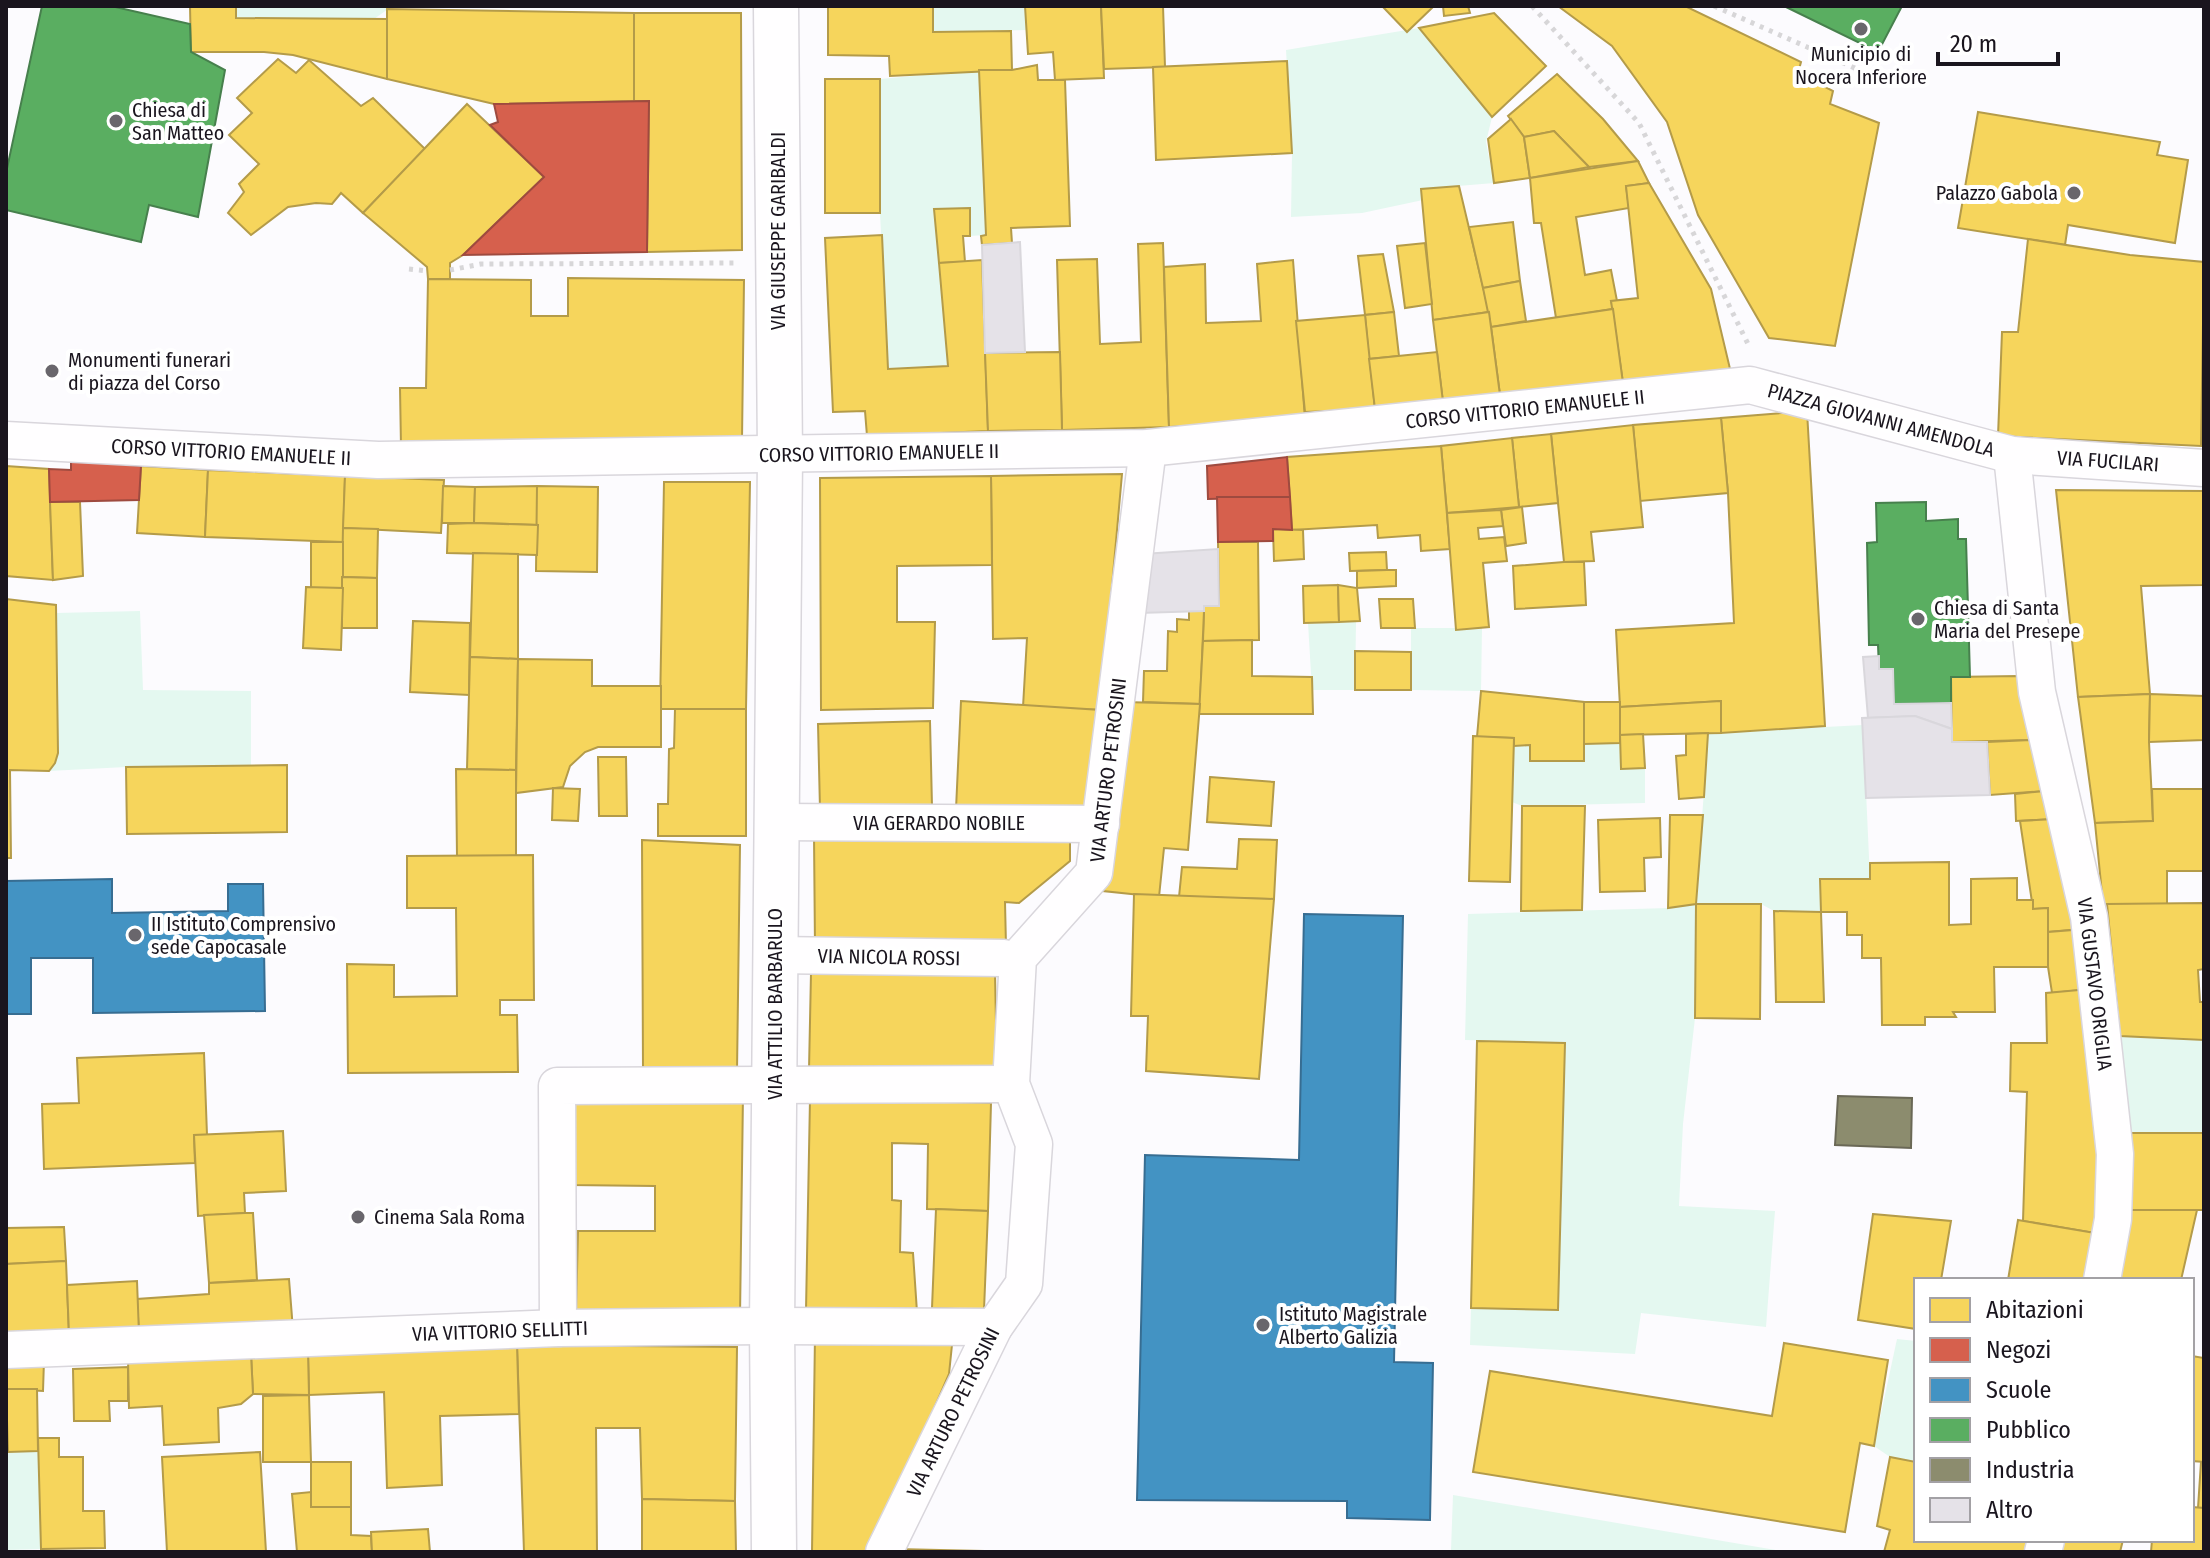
<svg xmlns="http://www.w3.org/2000/svg" width="2210" height="1558" viewBox="0 0 2210 1558" font-family="'Fira Sans Condensed',sans-serif">
  <style>
    .green { fill: #e4f8f0 }
    .homes { fill: #f6d55c; stroke: #b49b49; stroke-width: 2 }
    .shops { fill: #d6604d; stroke: #9e4a3f; stroke-width: 2 }
    .schools { fill: #4393c3; stroke: #376d92; stroke-width: 2 }
    .public { fill: #5aae61; stroke: #47804d; stroke-width: 2 }
    .industry { fill: #8c8c6e; stroke: #6a6856; stroke-width: 2 }
    .building { fill: #e5e2e8; stroke: #d9d7dc; stroke-width: 2 }
    .lines { fill: none; stroke-linecap: round; stroke-linejoin: round }
    .minor-casing { stroke: #d9d6dc; stroke-width: 39 }
    .tertiary-casing { stroke: #d9d6dc; stroke-width: 47 }
    .path { stroke: #d7d6d8; stroke-width: 5; stroke-dasharray: 4 6; stroke-linecap: butt }
    .minor { stroke: #fffeff; stroke-width: 36 }
    .tertiary { stroke: #fffeff; stroke-width: 44 }
    .poi-dot { fill: #69666c; stroke: #fff; stroke-width: 3 }
    .labels { text-anchor: middle; stroke-width: 8; stroke-linejoin: round; paint-order: stroke }
    .poi-label { font-size: 20px; fill: #1a151e; stroke: #fff; text-anchor: start }
    .street-label { font-size: 20px; fill: #1a151e; stroke: #fff }
  </style>
  <rect width="100%" height="100%" fill="#fcfbfe"/>
  <g class="green">
    <polygon points="236,6 390,6 391,7 374,19 236,18"/>
    <polygon points="933,6 1026,6 1026,30 933,32"/>
    <polygon points="1419,28 1492,117 1486,142 1494,183 1422,189 1423,200 1362,213 1291,217 1292,153 1286,50"/>
    <polygon points="979,70 986,235 970,236 970,208 934,209 948,366 888,369 880,213 880,79"/>
    <polygon points="140,611 143,690 251,691 251,766 126,767 49,771 55,763 58,753 56,613"/>
    <polygon points="1356,622 1355,690 1312,690 1308,623"/>
    <polygon points="1411,628 1482,628 1481,691 1411,690"/>
    <polygon points="1863,725 1870,879 1821,879 1821,912 1774,911 1761,904 1696,905 1695,1018 1683,1124 1679,1206 1775,1211 1766,1327 1641,1313 1635,1354 1470,1345 1471,1308 1558,1309 1565,1043 1465,1040 1468,914 1668,908 1696,904 1708,733"/>
    <polygon points="1620,743 1622,769 1645,768 1645,803 1522,806 1512,802 1514,746 1530,745 1531,761 1583,761 1584,744"/>
    <polygon points="2120,1036 2204,1040 2204,1210 2124,1210"/>
    <polygon points="1897,1339 1916,1341 1916,1462 1890,1457 1874,1446"/>
    <polygon points="38,1451 41,1549 6,1550 8,1452"/>
    <polygon points="1453,1495 1787,1552 1421,1552 1451,1550"/>
  </g>
  <g class="homes">
    <polygon points="190,6 236,6 236,18 387,19 387,79 293,55 264,52 191,52"/>
    <polygon points="828,6 933,6 933,32 1011,31 1012,70 890,76 889,56 828,55"/>
    <polygon points="1025,6 1101,6 1104,78 1055,80 1053,52 1028,54"/>
    <polygon points="1101,6 1163,6 1165,67 1104,69"/>
    <polygon points="1382,6 1434,6 1407,32"/>
    <polygon points="1443,6 1468,6 1470,13 1444,16"/>
    <polygon points="1558,6 1685,6 1801,62 1798,73 1833,91 1830,104 1879,123 1835,346 1769,338 1698,215 1667,122 1612,46"/>
    <polygon points="387,9 634,13 634,101 494,104 387,79"/>
    <polygon points="634,13 741,13 742,250 647,252 649,101 634,101"/>
    <polygon points="1494,13 1546,66 1492,117 1419,28"/>
    <polygon points="278,59 296,73 309,60 361,106 373,98 425,149 363,213 341,193 332,204 316,203 288,207 251,235 228,213 244,192 239,184 259,164 229,135 252,113 237,98"/>
    <polygon points="1287,61 1292,153 1156,160 1153,67"/>
    <polygon points="1037,65 1038,80 1065,80 1070,226 1011,228 1012,243 982,245 981,236 986,235 979,70 1012,70"/>
    <polygon points="1557,74 1603,119 1638,161 1589,167 1554,131 1524,137 1508,116"/>
    <rect x="825" y="79" width="55" height="134"/>
    <polygon points="467,104 544,177 463,255 450,263 450,279 428,279 427,267 363,213"/>
    <polygon points="1978,112 2160,142 2157,155 2188,160 2175,243 2068,225 2065,245 1958,228"/>
    <polygon points="1511,119 1524,137 1530,178 1494,183 1488,139"/>
    <polygon points="1554,131 1589,167 1530,178 1524,137"/>
    <polygon points="1638,161 1649,183 1626,186 1629,208 1576,217 1585,275 1611,270 1617,301 1611,301 1613,309 1556,318 1541,223 1534,223 1530,178"/>
    <polygon points="1649,183 1711,289 1731,373 1623,383 1611,301 1638,298 1626,186"/>
    <polygon points="1459,186 1489,312 1433,320 1421,189"/>
    <polygon points="970,208 970,236 963,236 965,262 939,263 934,209"/>
    <polygon points="1513,222 1520,281 1483,288 1469,227"/>
    <polygon points="882,235 888,369 948,366 939,263 982,260 988,431 867,436 865,411 833,412 825,238"/>
    <polygon points="2028,239 2130,255 2204,262 2201,446 1998,436 2002,332 2018,332"/>
    <polygon points="1163,243 1169,427 1062,430 1057,260 1097,259 1100,344 1141,342 1138,244"/>
    <polygon points="1425,243 1432,304 1405,308 1397,246"/>
    <polygon points="1383,254 1394,312 1365,315 1358,256"/>
    <polygon points="1293,260 1305,419 1169,427 1164,267 1205,264 1206,323 1261,321 1257,264"/>
    <polygon points="568,278 744,280 742,440 401,447 400,388 426,388 428,279 531,280 531,316 568,316"/>
    <polygon points="1520,281 1526,321 1491,327 1483,288"/>
    <polygon points="1613,309 1623,383 1500,395 1491,327"/>
    <polygon points="1394,312 1399,356 1369,359 1365,315"/>
    <polygon points="1489,312 1500,395 1443,402 1433,320"/>
    <polygon points="1365,315 1375,409 1305,412 1296,321"/>
    <polygon points="1060,352 1062,430 988,431 985,353"/>
    <polygon points="1437,352 1443,402 1375,409 1369,359"/>
    <polygon points="1807,411 1825,726 1721,733 1721,701 1620,707 1616,630 1734,623 1728,493 1721,418"/>
    <polygon points="1721,418 1728,493 1640,501 1633,425"/>
    <polygon points="1633,425 1643,527 1591,532 1594,561 1564,562 1551,434"/>
    <polygon points="1551,434 1558,503 1519,507 1512,438"/>
    <polygon points="1512,438 1519,507 1447,513 1441,446"/>
    <polygon points="1441,446 1450,549 1421,551 1420,535 1378,538 1377,525 1292,530 1287,457"/>
    <polygon points="6,466 49,469 53,580 6,576"/>
    <polygon points="141,466 208,470 205,537 137,533"/>
    <polygon points="208,470 345,476 343,542 205,537"/>
    <polygon points="1122,474 1101,710 1023,707 1027,638 993,639 991,476"/>
    <polygon points="345,476 444,480 441,533 343,528"/>
    <polygon points="991,476 992,565 897,566 897,622 935,622 933,708 821,710 820,478"/>
    <polygon points="664,482 750,482 746,709 660,709"/>
    <polygon points="443,486 475,487 474,523 442,523"/>
    <polygon points="537,486 538,525 474,523 475,487"/>
    <polygon points="537,486 598,487 597,572 536,571"/>
    <polygon points="2056,490 2204,491 2204,585 2141,586 2150,694 2078,697"/>
    <polygon points="50,502 80,502 83,576 53,580"/>
    <polygon points="1522,507 1526,543 1506,546 1501,510"/>
    <polygon points="1501,510 1503,526 1478,528 1479,539 1504,537 1507,561 1483,563 1489,627 1456,630 1447,513"/>
    <polygon points="474,523 538,525 537,555 447,553 448,524"/>
    <polygon points="343,528 378,529 377,578 342,577"/>
    <polygon points="1273,529 1303,530 1304,559 1274,561"/>
    <rect x="311" y="542" width="32" height="46"/>
    <polygon points="1218,542 1258,542 1259,640 1203,641 1204,606 1219,606"/>
    <polygon points="1386,552 1387,570 1350,571 1349,553"/>
    <polygon points="473,553 518,554 518,659 470,657"/>
    <polygon points="1564,562 1584,562 1586,605 1515,609 1513,566"/>
    <polygon points="1387,570 1396,570 1396,586 1357,588 1357,571"/>
    <polygon points="342,577 377,578 377,628 342,628"/>
    <polygon points="1338,585 1339,622 1304,623 1303,586"/>
    <polygon points="1338,585 1357,588 1360,621 1339,622"/>
    <polygon points="306,587 343,588 341,650 303,648"/>
    <polygon points="6,599 56,605 58,753 55,763 49,771 10,770 11,858 6,858"/>
    <polygon points="1379,599 1413,599 1415,628 1381,628"/>
    <polygon points="1189,610 1204,611 1200,704 1143,702 1144,671 1167,671 1168,631 1177,632 1177,619 1189,620"/>
    <polygon points="413,621 470,623 469,695 410,692"/>
    <polygon points="1252,640 1252,676 1312,677 1313,714 1199,714 1203,641"/>
    <polygon points="1355,651 1411,652 1411,690 1355,690"/>
    <polygon points="470,657 518,659 516,770 467,769"/>
    <polygon points="518,659 592,660 592,686 661,686 661,747 598,747 585,752 570,766 563,787 516,793"/>
    <polygon points="2018,676 2031,740 1952,742 1951,677"/>
    <polygon points="1481,691 1584,702 1584,761 1530,761 1530,745 1514,746 1514,738 1477,737"/>
    <polygon points="2150,694 2149,742 2153,821 2095,823 2078,697"/>
    <polygon points="2150,694 2204,696 2204,740 2149,742"/>
    <polygon points="961,701 1101,710 1086,811 956,809"/>
    <polygon points="1721,701 1721,733 1620,735 1620,707"/>
    <polygon points="1124,702 1200,704 1188,850 1164,848 1159,897 1103,891"/>
    <polygon points="1584,702 1620,702 1620,743 1584,744"/>
    <polygon points="675,709 746,709 746,836 658,836 658,804 668,804 669,749 674,748"/>
    <polygon points="930,721 932,806 820,809 818,724"/>
    <polygon points="1708,733 1704,797 1679,799 1676,756 1686,755 1686,734"/>
    <polygon points="1643,734 1645,768 1621,769 1620,735"/>
    <polygon points="1473,736 1514,738 1510,882 1469,881"/>
    <polygon points="2031,740 2045,791 1990,795 1987,742"/>
    <polygon points="598,757 626,757 627,816 599,816"/>
    <polygon points="287,765 287,832 127,834 126,767"/>
    <polygon points="456,769 516,770 516,856 457,856"/>
    <polygon points="1210,777 1274,782 1271,826 1207,822"/>
    <polygon points="553,788 580,789 578,821 552,820"/>
    <polygon points="2152,789 2204,789 2204,871 2167,871 2167,904 2103,904 2095,823 2153,821"/>
    <polygon points="2045,791 2054,819 2016,821 2015,794"/>
    <polygon points="1522,806 1585,806 1582,910 1521,911"/>
    <polygon points="1670,815 1703,815 1696,904 1668,908"/>
    <polygon points="1660,818 1661,857 1644,858 1645,891 1600,892 1598,820"/>
    <polygon points="2054,819 2081,929 2048,932 2048,908 2033,909 2020,821"/>
    <polygon points="1070,834 1070,861 1019,903 1005,902 1006,946 815,948 814,835"/>
    <polygon points="1239,839 1277,840 1274,899 1179,897 1182,867 1237,869"/>
    <polygon points="642,840 740,845 737,1072 643,1070"/>
    <polygon points="533,855 534,1000 500,1000 500,1015 517,1015 518,1072 348,1073 347,964 394,965 394,997 457,996 456,908 407,908 407,856"/>
    <polygon points="1949,862 1949,925 1971,924 1971,879 2017,878 2017,900 2033,900 2033,909 2048,908 2048,967 1994,967 1995,1012 1953,1012 1956,1017 1925,1017 1925,1025 1882,1025 1881,958 1862,958 1862,935 1847,935 1847,912 1821,912 1820,879 1870,879 1870,863"/>
    <polygon points="1134,894 1274,899 1259,1079 1146,1071 1148,1016 1131,1016"/>
    <polygon points="2204,903 2204,969 2198,970 2200,1002 2204,1002 2204,1040 2120,1036 2107,904"/>
    <polygon points="1696,904 1761,904 1760,1019 1695,1018"/>
    <polygon points="1774,911 1821,912 1824,1002 1776,1002"/>
    <polygon points="2086,929 2090,989 2052,993 2048,967 2048,932"/>
    <polygon points="811,973 995,973 997,1073 809,1070"/>
    <polygon points="2090,989 2102,1117 2095,1233 2023,1221 2027,1092 2010,1091 2011,1043 2047,1043 2046,993"/>
    <polygon points="1477,1041 1565,1043 1558,1310 1471,1308"/>
    <polygon points="204,1053 207,1135 194,1135 195,1163 44,1169 42,1104 79,1103 77,1058"/>
    <polygon points="570,1091 743,1094 740,1317 576,1313 578,1231 655,1231 655,1186 570,1185"/>
    <polygon points="810,1099 991,1103 988,1211 927,1209 928,1144 892,1143 892,1200 901,1201 900,1252 913,1253 917,1312 806,1310"/>
    <polygon points="283,1131 286,1191 244,1193 245,1213 198,1216 194,1135"/>
    <rect x="2124" y="1133" width="80" height="77"/>
    <polygon points="936,1209 988,1211 984,1310 932,1308"/>
    <polygon points="2124,1210 2197,1210 2181,1280 2116,1280"/>
    <polygon points="245,1213 253,1213 257,1280 209,1283 204,1215"/>
    <polygon points="1873,1214 1951,1221 1941,1280 1916,1280 1916,1329 1858,1320"/>
    <polygon points="2018,1220 2095,1233 2087,1280 2008,1280"/>
    <polygon points="64,1227 66,1261 6,1264 6,1228"/>
    <polygon points="66,1261 69,1334 6,1337 6,1264"/>
    <polygon points="289,1279 293,1330 139,1334 137,1299 209,1294 209,1283"/>
    <polygon points="137,1281 139,1334 69,1334 67,1285"/>
    <polygon points="815,1335 953,1335 949,1374 872,1552 812,1552"/>
    <polygon points="1784,1343 1888,1360 1874,1446 1860,1443 1845,1532 1473,1472 1490,1371 1772,1416"/>
    <polygon points="517,1345 737,1347 735,1501 642,1499 640,1428 596,1428 597,1552 524,1552"/>
    <polygon points="517,1345 519,1414 440,1416 442,1485 387,1488 384,1392 309,1395 308,1352"/>
    <polygon points="308,1352 309,1395 253,1394 251,1354"/>
    <polygon points="251,1354 253,1394 241,1404 218,1408 219,1442 164,1445 162,1406 129,1408 128,1359"/>
    <polygon points="2192,1356 2204,1358 2204,1462 2192,1461"/>
    <polygon points="6,1358 44,1360 43,1391 6,1389"/>
    <polygon points="128,1367 128,1401 109,1401 110,1421 74,1421 73,1369"/>
    <polygon points="6,1389 37,1389 38,1451 8,1452"/>
    <polygon points="309,1395 311,1462 263,1462 263,1396"/>
    <polygon points="38,1438 59,1438 59,1457 83,1457 83,1511 104,1511 105,1548 41,1549"/>
    <polygon points="260,1452 266,1552 167,1552 162,1457"/>
    <polygon points="1890,1457 1916,1462 1916,1540 2031,1540 2029,1552 1884,1552 1890,1530 1877,1526"/>
    <rect x="311" y="1462" width="40" height="45"/>
    <polygon points="2201,1462 2204,1462 2204,1508 2198,1508"/>
    <polygon points="311,1492 311,1507 351,1507 351,1535 371,1536 372,1552 297,1552 292,1494"/>
    <polygon points="642,1499 735,1501 736,1552 642,1552"/>
    <polygon points="2192,1507 2204,1508 2204,1552 2151,1552 2152,1540 2192,1540"/>
    <polygon points="428,1529 430,1552 372,1552 371,1532"/>
    <polygon points="2057,1540 2123,1540 2120,1552 2054,1552"/>
    <polygon points="896,1549 1026,1552 896,1552"/>
  </g>
  <g class="shops">
    <polygon points="649,101 647,252 463,255 544,177 490,125 498,122 494,104"/>
    <polygon points="1287,457 1290,497 1208,499 1207,466"/>
    <polygon points="71,460 141,466 139,500 50,502 49,469 71,470"/>
    <polygon points="1217,497 1290,497 1292,530 1273,529 1273,541 1218,542"/>
  </g>
  <g class="schools">
    <polygon points="112,879 112,913 228,911 228,884 263,884 265,1011 93,1013 93,958 31,958 31,1014 6,1014 6,881"/>
    <polygon points="1304,914 1403,916 1394,1362 1433,1363 1430,1520 1347,1518 1347,1501 1137,1500 1145,1155 1299,1160"/>
  </g>
  <g class="public">
    <polygon points="42,6 111,6 190,24 191,52 225,70 198,217 149,205 141,242 6,210 6,173"/>
    <polygon points="1784,6 1902,6 1878,52"/>
    <polygon points="1926,502 1926,521 1958,519 1958,539 1966,539 1970,677 1951,677 1951,703 1894,704 1893,669 1879,669 1878,645 1869,645 1867,543 1877,542 1876,503"/>
  </g>
  <polygon class="industry" points="1838,1096 1912,1098 1911,1148 1835,1145"/>
  <g class="building">
    <polygon points="1020,242 1025,352 985,353 982,245"/>
    <polygon points="1218,549 1219,606 1204,606 1204,611 1139,613 1143,554"/>
    <polygon points="1879,656 1879,669 1893,669 1894,704 1951,703 1952,729 1915,716 1868,718 1863,657"/>
    <polygon points="1915,716 1952,729 1952,742 1987,742 1990,795 1866,798 1862,718"/>
  </g>
  <g class="lines">
    <g class="minor-casing">
      <g id="minor">
        <polyline points="6,440 378,460 1148,448 1750,385 2012,455 2204,468"/>
        <polyline points="2012,455 2037,692 2089,917 2115,1154 2113,1219 2102,1280"/>
        <polyline points="776,822 1101,824"/>
        <polyline points="774,955 1004,958"/>
        <polyline points="558,1328 557,1086 1011,1084"/>
        <polyline points="6,1350 558,1328 772,1326 994,1327"/>
        <polyline points="884,1552 994,1327 1024,1284 1034,1144 1011,1084 1018,958 1094,873 1148,448"/>
        <polyline points="2043,1552 2046,1540"/>
      </g>
    </g>
    <g class="tertiary-casing">
      <polyline id="tertiary" points="774,1552 772,1326 780,456 776,6"/>
    </g>
    <g class="path">
      <polyline points="1532,6 1639,123 1750,348"/>
      <polyline points="1714,6 1891,84"/>
      <polyline points="409,269 427,271"/>
      <polyline points="450,270 481,264 737,263"/>
    </g>
    <use href="#minor" class="minor"/>
    <use href="#tertiary" class="tertiary"/>
  </g>
  <g class="poi-dot">
    <circle cx="1861" cy="29" r="8"/>
    <circle cx="116" cy="121" r="8"/>
    <circle cx="2074" cy="193" r="8"/>
    <circle cx="52" cy="371" r="8"/>
    <circle cx="1918" cy="619" r="8"/>
    <circle cx="135" cy="935" r="8"/>
    <circle cx="358" cy="1217" r="8"/>
    <circle cx="1263" cy="1325" r="8"/>
  </g>
  <g class="labels">
    <g class="poi-label">
      <text x="1861" y="61" text-anchor="middle">Municipio di<tspan x="1861" dy="23">Nocera Inferiore</tspan></text>
      <text x="132" y="117">Chiesa di<tspan x="132" dy="23">San Matteo</tspan></text>
      <text x="2058" y="200" text-anchor="end">Palazzo Gabola</text>
      <text x="68" y="367">Monumenti funerari<tspan x="68" dy="23">di piazza del Corso</tspan></text>
      <text x="1934" y="615">Chiesa di Santa<tspan x="1934" dy="23">Maria del Presepe</tspan></text>
      <text x="151" y="931">II Istituto Comprensivo<tspan x="151" dy="23">sede Capocasale</tspan></text>
      <text x="374" y="1224">Cinema Sala Roma</text>
      <text x="1279" y="1321">Istituto Magistrale<tspan x="1279" dy="23">Alberto Galizia</tspan></text>
    </g>
    <g class="street-label">
      <text transform="translate(778 231) rotate(-90)" y="7">VIA GIUSEPPE GARIBALDI</text>
      <text transform="translate(1525 409) rotate(-6)" y="7">CORSO VITTORIO EMANUELE II</text>
      <text transform="translate(1881 420) rotate(15)" y="7">PIAZZA GIOVANNI AMENDOLA</text>
      <text transform="translate(231 452) rotate(3)" y="7">CORSO VITTORIO EMANUELE II</text>
      <text transform="translate(879 453) rotate(-1)" y="7">CORSO VITTORIO EMANUELE II</text>
      <text transform="translate(2108 461) rotate(4)" y="7">VIA FUCILARI</text>
      <text transform="translate(1108 770) rotate(-83)" y="7">VIA ARTURO PETROSINI</text>
      <text x="939" y="830">VIA GERARDO NOBILE</text>
      <text transform="translate(889 957) rotate(1)" y="7">VIA NICOLA ROSSI</text>
      <text transform="translate(2095 984) rotate(83)" y="7">VIA GUSTAVO ORIGLIA</text>
      <text transform="translate(775 1004) rotate(-90)" y="7">VIA ATTILIO BARBARULO</text>
      <text transform="translate(500 1331) rotate(-2)" y="7">VIA VITTORIO SELLITTI</text>
      <text transform="translate(953 1412) rotate(-64)" y="7">VIA ARTURO PETROSINI</text>
    </g>
  </g>
  <rect width="2210" height="1558" fill="none" stroke="#1a151e" stroke-width="16"/>
  <rect x="1914" y="1278" width="280" height="264" fill="#ffffff" stroke="#a3a1a5" stroke-width="2"/>
  <rect x="1930" y="1298" width="40" height="24" fill="#f6d55c" stroke="#a3a1a5" stroke-width="2"/>
  <text x="1986" y="1318" font-size="24" fill="#1a151e">Abitazioni</text>
  <rect x="1930" y="1338" width="40" height="24" fill="#d6604d" stroke="#a3a1a5" stroke-width="2"/>
  <text x="1986" y="1358" font-size="24" fill="#1a151e">Negozi</text>
  <rect x="1930" y="1378" width="40" height="24" fill="#4393c3" stroke="#a3a1a5" stroke-width="2"/>
  <text x="1986" y="1398" font-size="24" fill="#1a151e">Scuole</text>
  <rect x="1930" y="1418" width="40" height="24" fill="#5aae61" stroke="#a3a1a5" stroke-width="2"/>
  <text x="1986" y="1438" font-size="24" fill="#1a151e">Pubblico</text>
  <rect x="1930" y="1458" width="40" height="24" fill="#8c8c6e" stroke="#a3a1a5" stroke-width="2"/>
  <text x="1986" y="1478" font-size="24" fill="#1a151e">Industria</text>
  <rect x="1930" y="1498" width="40" height="24" fill="#e5e2e8" stroke="#a3a1a5" stroke-width="2"/>
  <text x="1986" y="1518" font-size="24" fill="#1a151e">Altro</text>
  <path d="M1938 52v12h120v-12" fill="none" stroke="#1a151e" stroke-width="4"/>
  <text x="1950" y="52" font-size="24" fill="#1a151e" stroke="#ffffff" stroke-width="6" paint-order="stroke">20 m</text>
</svg>
